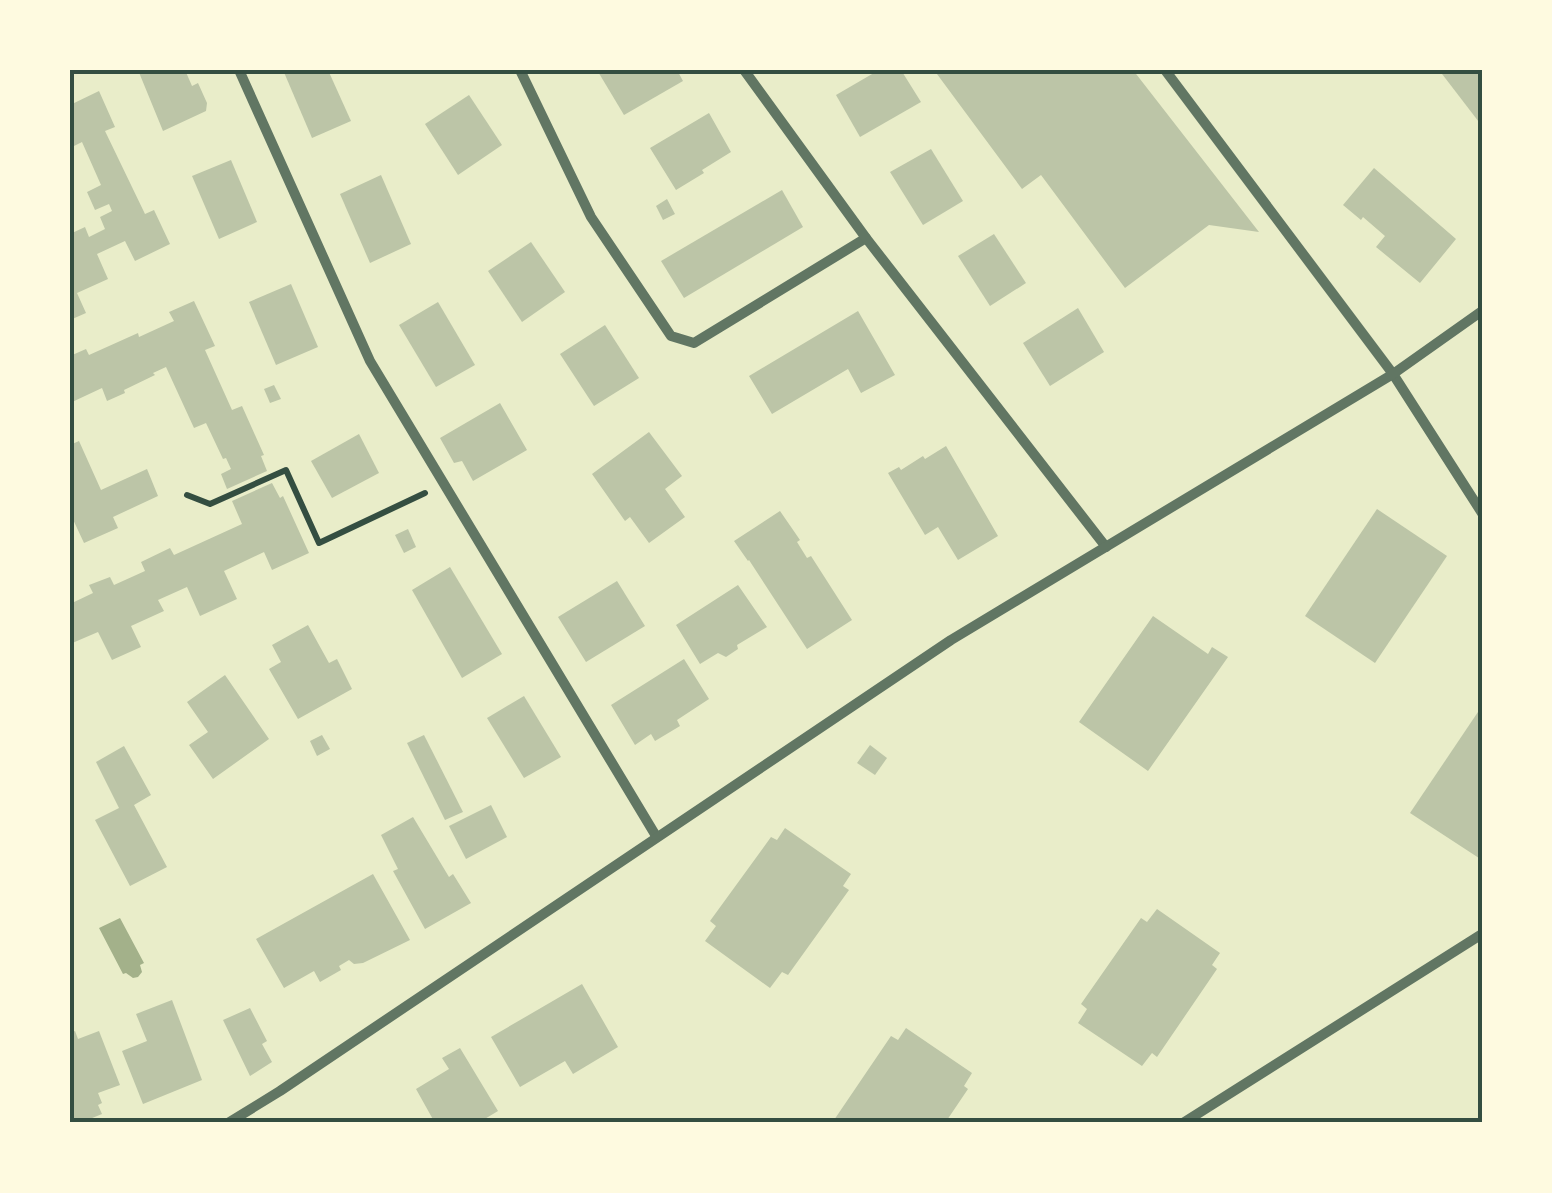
<svg xmlns="http://www.w3.org/2000/svg" width="1552" height="1193" viewBox="0 0 1552 1193" font-family="Overpass,sans-serif">
  <style>
    .water { fill: #a3b18a }
    .building { fill: #bcc5a7 }
    .lines { fill: none; stroke-linecap: round; stroke-linejoin: round }
    .path { stroke: #344e41; stroke-width: 6 }
    .minor { stroke: #617663; stroke-width: 10 }
    .neatline { fill: none; stroke: #344e41; stroke-width: 4 }
  </style>
  <rect width="100%" height="100%" fill="#e9edc9"/>
  <polygon class="water" points="120,918 144,963 140,965 142,972 138,977 133,978 126,973 123,974 99,928"/>
  <g class="building">
    <polygon points="138,70 185,70 192,86 198,83 207,103 206,111 163,131"/>
    <polygon points="283,70 328,70 351,121 312,138"/>
    <polygon points="597,70 677,70 683,81 624,115"/>
    <polygon points="879,70 901,70 921,102 860,137 836,95"/>
    <polygon points="934,70 1133,70 1259,232 1209,225 1125,288 1041,175 1022,189"/>
    <polygon points="1439,70 1482,70 1482,126"/>
    <polygon points="99,91 115,127 105,131 145,214 154,210 170,244 135,261 125,241 97,254 108,279 77,293 86,313 70,320 70,234 85,227 89,237 105,229 100,217 112,211 109,204 95,210 87,192 101,185 82,142 70,148 70,105"/>
    <polygon points="469,95 502,145 458,175 425,124"/>
    <polygon points="709,113 731,152 702,170 704,173 676,190 650,148"/>
    <polygon points="931,149 963,201 923,225 890,172"/>
    <polygon points="231,160 257,222 219,239 192,176"/>
    <polygon points="1374,168 1456,239 1420,283 1376,247 1385,236 1363,217 1361,220 1343,205"/>
    <polygon points="381,175 411,244 370,263 340,194"/>
    <polygon points="782,190 803,227 684,298 661,261"/>
    <polygon points="667,199 675,214 663,220 656,206"/>
    <polygon points="994,234 1026,283 990,306 958,256"/>
    <polygon points="531,242 565,292 522,322 488,271"/>
    <polygon points="291,284 318,347 276,365 249,302"/>
    <polygon points="194,301 215,346 205,350 232,410 242,406 264,455 261,456 267,471 227,489 221,474 231,469 226,458 223,459 206,423 194,428 166,367 153,373 155,375 124,390 125,393 107,401 102,388 70,403 70,356 86,349 89,355 138,333 139,337 174,321 169,312"/>
    <polygon points="438,302 475,365 436,387 399,325"/>
    <polygon points="1078,308 1104,352 1050,386 1023,343"/>
    <polygon points="858,311 895,375 861,393 848,369 772,414 749,376"/>
    <polygon points="605,325 639,378 594,406 560,354"/>
    <polygon points="274,385 281,399 270,403 264,389"/>
    <polygon points="500,403 527,450 473,481 462,461 454,463 440,438"/>
    <polygon points="649,432 682,476 665,489 685,517 649,543 630,517 625,521 592,474"/>
    <polygon points="359,434 379,473 332,498 311,461"/>
    <polygon points="79,441 101,490 147,469 158,496 113,517 118,528 84,543 70,513 70,445"/>
    <polygon points="946,446 998,536 958,560 938,527 925,535 888,473 899,467 901,470 923,456 925,459"/>
    <polygon points="272,483 280,498 283,496 309,553 272,570 264,552 224,571 237,599 200,616 187,587 158,600 164,611 131,626 141,647 112,660 98,632 70,644 70,604 93,593 89,585 110,577 114,585 145,571 141,562 170,548 174,555 242,524 232,501"/>
    <polygon points="1377,509 1447,556 1375,663 1305,616"/>
    <polygon points="780,511 800,540 797,542 807,558 811,556 852,620 807,649 749,560 748,561 734,541"/>
    <polygon points="408,529 416,547 404,553 395,535"/>
    <polygon points="450,567 502,654 462,678 412,590"/>
    <polygon points="617,581 645,626 586,662 558,617"/>
    <polygon points="738,585 767,627 737,645 738,649 726,657 718,653 700,664 676,625"/>
    <polygon points="1153,616 1208,654 1212,647 1228,657 1148,771 1079,722"/>
    <polygon points="308,625 329,663 337,659 352,689 298,719 269,669 281,662 272,645"/>
    <polygon points="684,659 709,699 677,720 680,726 655,741 651,734 635,745 611,705"/>
    <polygon points="225,675 269,739 213,779 189,745 208,732 187,702"/>
    <polygon points="524,696 561,757 524,778 487,718"/>
    <polygon points="1482,706 1482,860 1410,813"/>
    <polygon points="322,735 330,749 317,756 310,741"/>
    <polygon points="424,735 463,812 445,820 407,743"/>
    <polygon points="870,745 887,758 875,775 857,763"/>
    <polygon points="124,746 151,795 134,805 167,867 130,886 95,820 119,808 96,762"/>
    <polygon points="491,805 507,837 466,859 449,826"/>
    <polygon points="413,817 449,877 453,874 471,903 425,929 393,871 398,869 381,835"/>
    <polygon points="785,828 851,874 843,886 849,890 788,975 782,972 770,988 705,941 716,926 710,921 771,837 777,840"/>
    <polygon points="373,874 410,940 363,963 354,964 349,960 339,966 341,970 320,982 314,971 284,988 256,939"/>
    <polygon points="1157,909 1220,953 1212,965 1217,969 1157,1057 1152,1053 1142,1066 1078,1023 1087,1009 1081,1004 1141,918 1147,922"/>
    <polygon points="582,984 618,1047 573,1074 565,1061 520,1087 491,1037"/>
    <polygon points="172,1000 202,1080 143,1104 122,1051 147,1041 136,1014"/>
    <polygon points="250,1008 267,1041 262,1044 272,1062 250,1076 223,1020"/>
    <polygon points="906,1028 972,1073 964,1086 968,1089 945,1123 832,1123 891,1036 898,1040"/>
    <polygon points="75,1031 78,1039 99,1031 120,1085 98,1093 102,1103 98,1105 102,1114 80,1123 70,1123 70,1033"/>
    <polygon points="460,1048 498,1111 478,1123 435,1123 416,1089 449,1069 442,1058"/>
  </g>
  <g class="lines">
    <polyline class="path" points="187,495 210,504 286,470 319,543 425,493"/>
    <g class="minor">
      <polyline points="239,70 370,361 656,836"/>
      <polyline points="520,70 591,217 671,336 694,343 866,238"/>
      <polyline points="744,70 866,238 1106,547"/>
      <polyline points="1165,70 1393,374 1482,513"/>
      <polyline points="228,1123 280,1091 951,640 1393,374 1482,311"/>
      <polyline points="1183,1123 1482,934"/>
    </g>
  </g>
  <rect width="1552" height="1193" fill="none" stroke="#fefae0" stroke-width="145"/>
  <rect x="72" y="72" width="1408" height="1048" class="neatline"/>
</svg>
